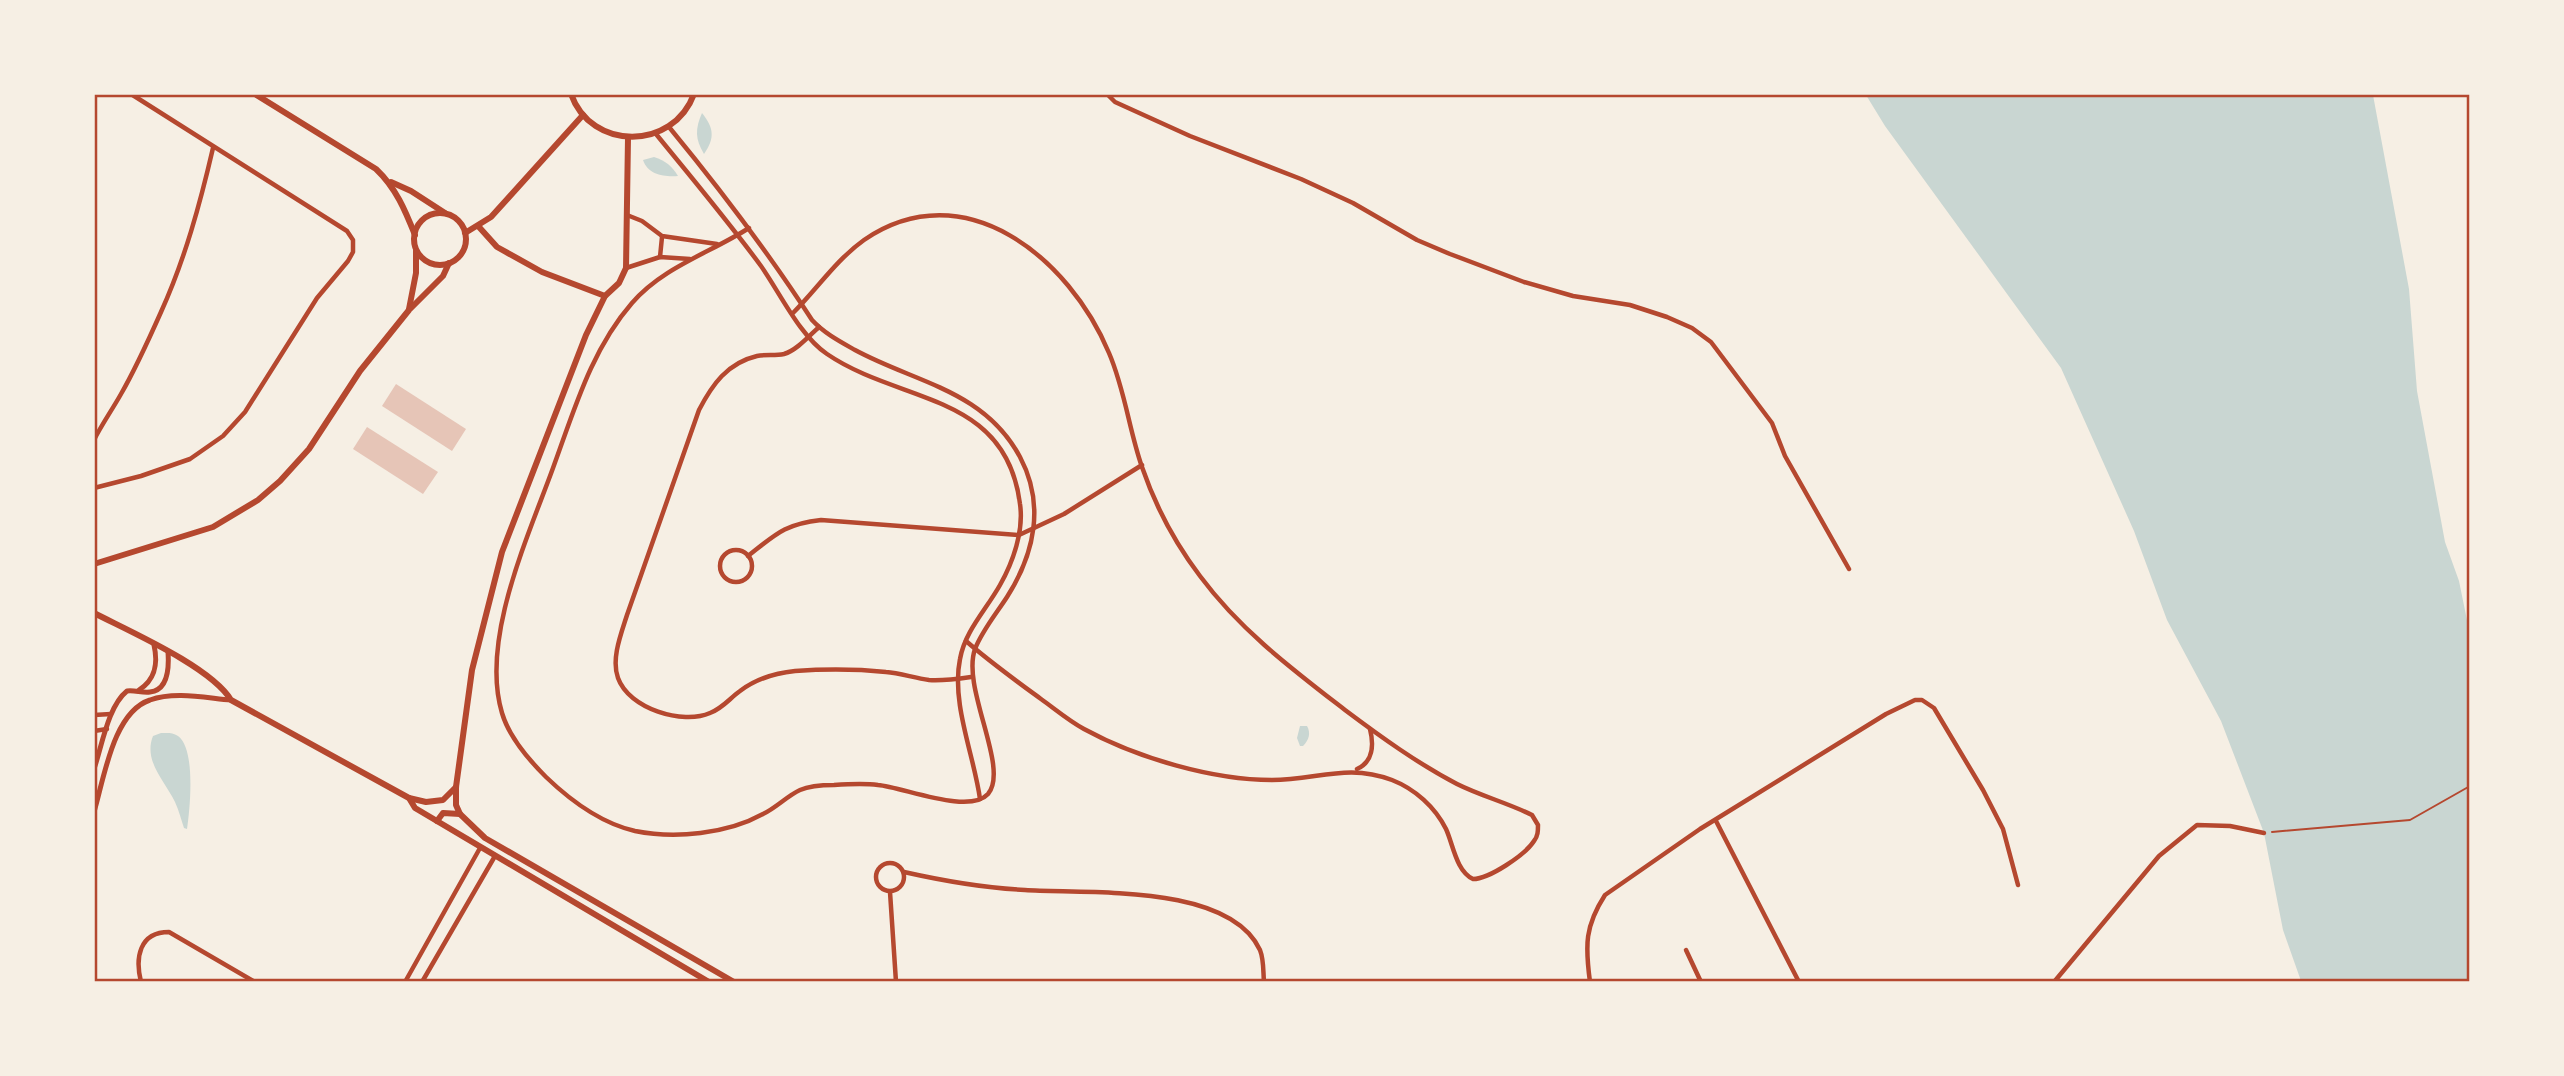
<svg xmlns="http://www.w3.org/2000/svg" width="2564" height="1076" viewBox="0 0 2564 1076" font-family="Lato,sans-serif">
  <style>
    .water { fill: #c9d6d2 }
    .building { fill: #e6c5b7 }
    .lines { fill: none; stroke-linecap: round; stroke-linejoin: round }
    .path { stroke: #b5482f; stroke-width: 2 }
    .minor { stroke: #b5482f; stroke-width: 4.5 }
    .tertiary { stroke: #b5482f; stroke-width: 5 }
    .secondary { stroke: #b5482f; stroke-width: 6 }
    .neatline { fill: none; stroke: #b5482f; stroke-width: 2.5 }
  </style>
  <rect width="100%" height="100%" fill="#f6efe4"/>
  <g class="water">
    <polygon points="1866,95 2373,95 2409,289 2417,391 2445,542 2459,581 2469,630 2469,981 2301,981 2283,930 2264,833 2221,721 2167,620 2134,531 2061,368 1885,126"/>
    <path d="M 702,113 C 714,128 715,138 704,154 C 695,139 695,129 702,113 Z"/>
    <path d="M 654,157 C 666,161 672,166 678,176 C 664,177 648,175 643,160 Z"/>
    <path d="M 1300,726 L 1307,726 C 1311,733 1309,740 1303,746 L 1300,746 L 1297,738 Z"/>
    <path d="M 161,733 C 167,733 172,732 178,736 C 196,749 190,809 187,829 L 184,828 C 181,819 179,811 175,802 C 165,781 143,761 153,736 Z"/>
  </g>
  <g class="building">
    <polygon points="396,384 466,429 452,451 382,406"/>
    <polygon points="367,427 438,472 423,494 353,449"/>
  </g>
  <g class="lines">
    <polyline class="path" points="2272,832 2410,820 2470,786"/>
    <g class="minor">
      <polyline points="1107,94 1115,102 1190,136 1301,179 1353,203 1417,240 1450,254 1524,282 1573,296 1630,305 1667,317 1692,328 1711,342 1772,423 1785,456 1849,569"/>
      <path d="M 669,127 C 720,189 768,252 812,320 C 824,333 839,341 855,350 C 916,383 984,390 1020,457 C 1045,504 1035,553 1007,597 C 996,614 982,631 975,649 C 961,688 1010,768 988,794 C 969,815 903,787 878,785 C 864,783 848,784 834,785 C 824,785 809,786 800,790 C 787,796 776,808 763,814 C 727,834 675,839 635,831 C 600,823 571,801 546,777 C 529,760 509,737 502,713 C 480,640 528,537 553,468 C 574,411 591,350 632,303 C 663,267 710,253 749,228"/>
      <path d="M 656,134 C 691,177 728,221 761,266 C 780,293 800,336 827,354 C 900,404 1006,392 1020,504 C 1024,531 1013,562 1000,585 C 986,610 965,631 960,659 C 951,703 974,755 980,799"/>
      <polyline points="627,215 642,221 662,236 717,244"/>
      <polyline points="660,257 662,237"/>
      <polyline points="626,268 660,257 690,259"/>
      <path d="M 793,313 C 817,289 836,260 864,240 C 965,171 1070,259 1109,353 C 1125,390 1129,430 1142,467 C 1155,505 1175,543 1200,576 C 1240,630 1292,669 1345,710 C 1381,737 1417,763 1457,784 C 1481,796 1508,803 1532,815 L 1538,825 C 1538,831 1538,836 1534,841 C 1525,855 1489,879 1473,879 C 1456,871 1453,844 1446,829 C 1435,807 1415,789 1392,780 C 1347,763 1317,780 1272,780 C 1213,780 1137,758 1084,729 C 1069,721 1055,709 1041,699 C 1015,680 990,662 966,641"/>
      <path d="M 819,327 C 809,336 797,350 784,354 C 775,356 766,354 757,356 C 727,363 712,385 699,410 L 627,615 C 621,634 611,659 618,678 C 629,709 683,725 710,713 C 723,708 730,698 740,691 C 756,679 775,673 795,671 C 825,669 856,669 886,672 C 900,673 914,678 929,680 C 943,681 957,679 971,677"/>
      <path d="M 94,440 C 102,424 112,410 121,394 C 136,368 149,339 161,312 C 185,259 200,204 213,148"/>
      <polyline points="94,488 141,476 190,459 223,436 245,412 317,298 348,261 353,252 353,240 347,231 131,94"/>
      <circle cx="736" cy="566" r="16"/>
      <path d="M 748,556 C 776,534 785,524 821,520 L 1019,535 L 1064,514 L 1142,465"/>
      <polyline points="94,715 111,714"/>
      <polyline points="94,731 107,729"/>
      <path d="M 1357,769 C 1373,762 1374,745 1370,729"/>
      <polyline points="1716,821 1799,982"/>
      <circle cx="890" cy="877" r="14"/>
      <path d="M 904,872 C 944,881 984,888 1025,890 C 1087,894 1229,883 1260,950 C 1264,960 1263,971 1264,982"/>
      <polyline points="890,892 896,982"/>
      <polyline points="1686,950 1701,982"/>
      <path d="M 141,982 C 135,958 139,932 169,932 L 255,982"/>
      <polyline points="405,982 480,848"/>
      <polyline points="422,982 495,856"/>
      <path d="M 1590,982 C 1585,945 1585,926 1605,895 L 1700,829 L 1886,714 L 1915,700 L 1922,700 L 1934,708 L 1983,790 L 2003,829 L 2018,885"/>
      <polyline points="2054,982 2159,856 2197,825 2230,826 2264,833"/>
    </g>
    <g class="tertiary">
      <path d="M 139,690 C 156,679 158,663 154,645"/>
      <path d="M 94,769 C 102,746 108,706 127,691 C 135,690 142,693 150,692 C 169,690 169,666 168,652"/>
      <path d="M 94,812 C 104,779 113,712 150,700 C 175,691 206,698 231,700"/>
    </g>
    <g class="secondary">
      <path d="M 255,94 L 376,169 C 396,188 405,210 415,235"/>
      <path d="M 571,94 C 591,151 673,151 694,94"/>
      <polyline points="391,182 411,191 445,213"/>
      <circle cx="440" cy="239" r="26"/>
      <polyline points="479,227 497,247 542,272 605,296"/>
      <polyline points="465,233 491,217 583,115"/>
      <polyline points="409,309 416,273 416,251"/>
      <polyline points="94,564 213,527 258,500 280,481 309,449 360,371 409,310 443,276 449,263"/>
      <path d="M 94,613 C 131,632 211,667 231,700 L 409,798 L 415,808 L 709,982"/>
      <polyline points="409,798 426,802 443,800 456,787"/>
      <polyline points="460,814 456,805 456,787 472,670 502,552 586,335 605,296 619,283 626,268 628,138"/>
      <polyline points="437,821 443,813 460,814 485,838 734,982"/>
    </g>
  </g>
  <rect width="2564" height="1076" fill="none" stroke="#f6efe4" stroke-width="192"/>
  <rect x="96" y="96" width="2372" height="884" class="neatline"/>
</svg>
